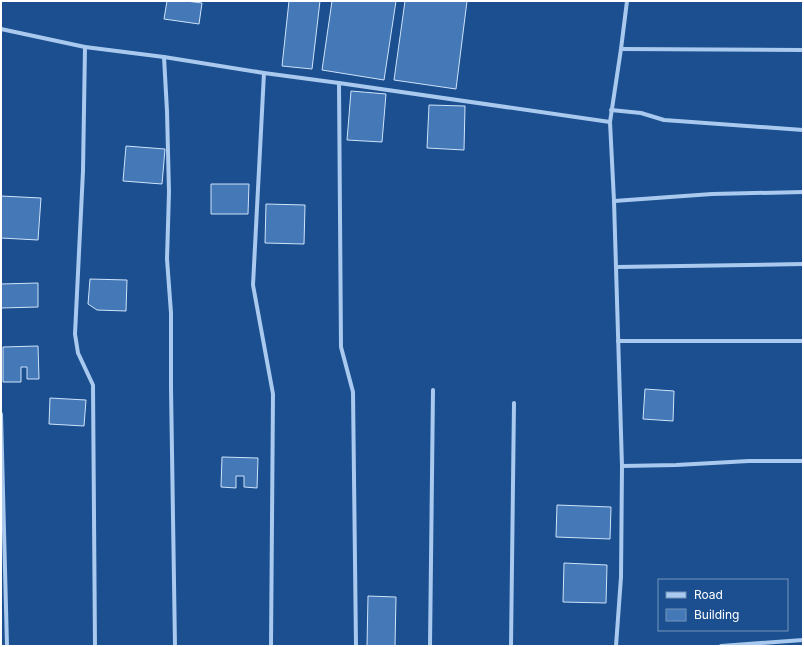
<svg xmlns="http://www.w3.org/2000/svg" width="804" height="647" viewBox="0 0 804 647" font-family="Inter,sans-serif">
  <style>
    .building { fill: #4478b7; stroke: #cfe3fa }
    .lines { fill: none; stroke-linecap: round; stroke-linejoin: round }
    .street { stroke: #a9c9ee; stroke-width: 4 }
  </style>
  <rect width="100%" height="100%" fill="#1b4f8f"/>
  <g class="building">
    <polygon points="167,1 186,1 202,3 199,24 164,19"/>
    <polygon points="289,1 320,1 312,69 282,66"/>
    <polygon points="332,1 396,1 384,80 322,70"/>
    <polygon points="405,1 467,1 456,89 394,80"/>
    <polygon points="351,91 386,94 382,142 347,140"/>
    <polygon points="429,105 465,106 464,150 427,148"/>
    <polygon points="126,146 165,149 162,184 123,181"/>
    <polygon points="211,184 249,184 248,214 211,214"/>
    <polygon points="1,196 41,198 38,240 1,238"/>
    <polygon points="266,204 305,205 304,244 265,243"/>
    <polygon points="90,279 127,280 126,311 97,310 88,304"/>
    <polygon points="38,283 38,307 1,308 1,284"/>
    <polygon points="38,346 39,379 27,379 27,367 21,367 21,382 3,382 3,347"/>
    <polygon points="645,389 674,391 673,421 643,419"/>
    <polygon points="50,398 86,400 84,426 49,424"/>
    <polygon points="222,457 258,458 257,488 244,487 244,476 236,476 236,488 221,487"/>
    <polygon points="557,505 611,507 610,539 556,537"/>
    <polygon points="564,563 607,565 606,603 563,602"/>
    <polygon points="368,596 396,597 395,646 367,646"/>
  </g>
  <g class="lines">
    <g class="street">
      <polyline points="1,29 85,47 164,57 264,73 339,83"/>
      <polyline points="85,47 83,171 75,334 78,353 93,385 95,646"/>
      <polyline points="621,49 803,50"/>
      <polyline points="164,57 167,111 169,192 167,259 171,313 171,388 175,646"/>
      <polyline points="264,73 253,285 273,394 271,646"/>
      <polyline points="611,110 641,113 664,120 803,130"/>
      <polyline points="614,201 712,194 803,192"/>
      <polyline points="616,267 803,264"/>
      <polyline points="618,341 803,341"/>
      <polyline points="1,414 7,646"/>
      <polyline points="622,466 676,465 749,461 803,461"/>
      <polyline points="356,646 353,392 341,347 339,83 610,122"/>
      <polyline points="430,646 433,390"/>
      <polyline points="511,646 514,403"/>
      <polyline points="616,646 621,577 622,466 614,201 610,122 621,49 627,1"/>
      <polyline points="721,646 803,640"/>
    </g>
  </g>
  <rect width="804" height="647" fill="none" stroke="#ffffff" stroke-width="4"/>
  <rect x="658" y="579" width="130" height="52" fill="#1b4f8f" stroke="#7695bc"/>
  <rect x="666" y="592" width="20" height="6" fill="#a9c9ee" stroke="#7695bc"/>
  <text x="694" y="599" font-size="12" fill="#ffffff">Road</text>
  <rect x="666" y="609" width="20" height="12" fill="#4478b7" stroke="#7695bc"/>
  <text x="694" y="619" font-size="12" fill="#ffffff">Building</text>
</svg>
